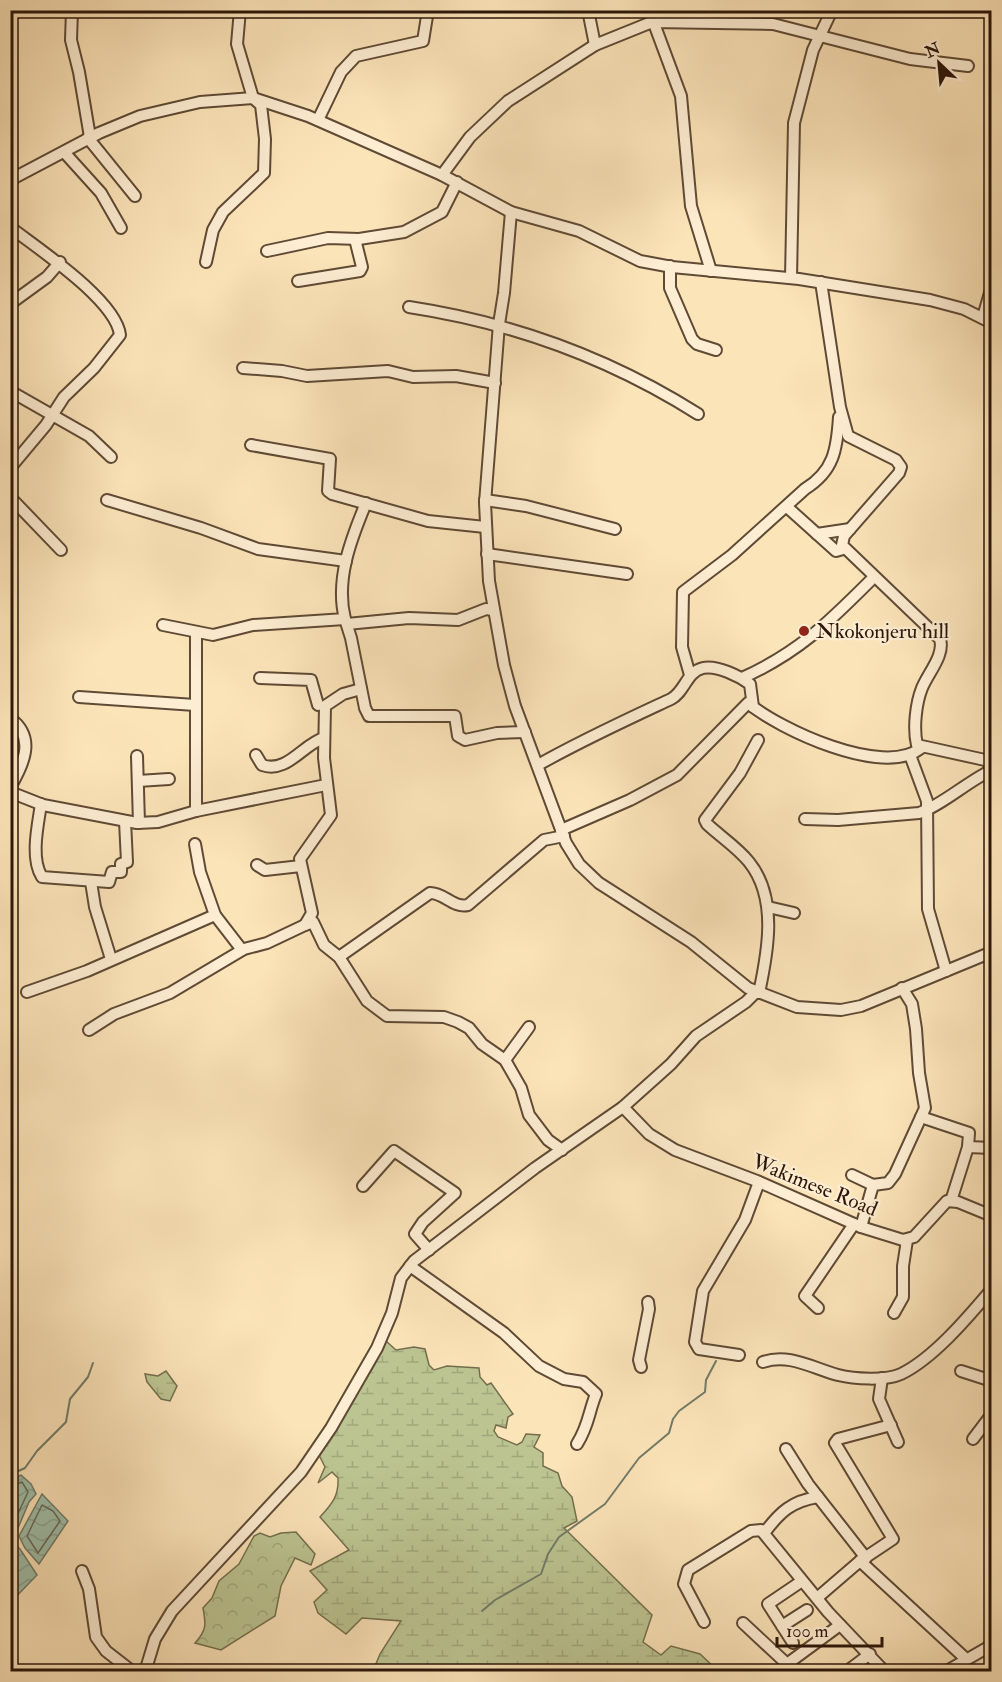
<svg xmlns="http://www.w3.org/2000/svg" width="1002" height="1682" viewBox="0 0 1002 1682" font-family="'IM FELL Double Pica',serif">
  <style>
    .forest { fill: url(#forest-crowns); stroke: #746e4e; stroke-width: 1.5 }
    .wetland { fill: url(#wetland-marsh); stroke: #746e4e; stroke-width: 1.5 }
    .water { fill: url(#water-waves); stroke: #717b69; stroke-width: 1.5 }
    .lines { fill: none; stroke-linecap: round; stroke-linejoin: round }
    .shore { stroke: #666a59; stroke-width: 1.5 }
    .stream { stroke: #717b69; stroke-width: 2 }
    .minor-casing { stroke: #5f4a35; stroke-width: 14 }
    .minor { stroke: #fdedd2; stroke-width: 10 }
    .poi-dot { fill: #8f2418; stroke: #fdedd2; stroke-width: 2 }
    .labels { text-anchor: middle; stroke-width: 4.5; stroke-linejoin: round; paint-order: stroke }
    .poi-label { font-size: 21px; fill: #2b1609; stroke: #fdedd2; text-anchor: start }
    .street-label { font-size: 21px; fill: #2b1609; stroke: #fdedd2 }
  </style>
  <defs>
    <pattern id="forest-crowns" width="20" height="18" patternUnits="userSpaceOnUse" patternTransform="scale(1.5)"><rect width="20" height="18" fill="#bcc592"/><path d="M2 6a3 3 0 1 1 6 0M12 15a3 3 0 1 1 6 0" fill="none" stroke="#a2a87d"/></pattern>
    <pattern id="wetland-marsh" width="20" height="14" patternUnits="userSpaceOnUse" patternTransform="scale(1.5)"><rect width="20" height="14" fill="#bcc592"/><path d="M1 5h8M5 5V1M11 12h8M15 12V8" fill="none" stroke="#a2a87d"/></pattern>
    <pattern id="water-waves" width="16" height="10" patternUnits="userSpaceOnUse" patternTransform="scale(1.5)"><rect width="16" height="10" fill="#a0bfa9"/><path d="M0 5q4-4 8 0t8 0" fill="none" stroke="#8aa390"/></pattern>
  </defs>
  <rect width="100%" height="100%" fill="#fce4b9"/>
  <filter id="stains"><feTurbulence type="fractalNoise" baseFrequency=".00333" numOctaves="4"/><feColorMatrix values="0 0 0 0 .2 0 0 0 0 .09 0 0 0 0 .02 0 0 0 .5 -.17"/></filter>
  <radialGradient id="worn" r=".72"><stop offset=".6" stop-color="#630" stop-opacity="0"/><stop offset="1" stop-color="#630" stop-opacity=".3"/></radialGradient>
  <path class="forest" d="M 296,1532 L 315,1554 L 311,1565 L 295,1558 L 281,1586 L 275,1616 L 221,1650 L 195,1643 C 207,1630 206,1624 203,1608 L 212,1598 L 219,1581 L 239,1564 L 254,1536 L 260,1533 L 270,1537 L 281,1533 Z"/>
  <g class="wetland">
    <path d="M 386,1341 L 396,1350 L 414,1347 L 425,1349 L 429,1365 L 434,1370 L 447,1366 L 479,1368 L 480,1377 L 487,1385 L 491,1383 L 513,1414 L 508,1417 L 506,1428 L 496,1425 L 494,1431 L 498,1437 L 517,1445 L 522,1442 L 526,1434 L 540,1435 L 534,1447 L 543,1453 L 543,1466 L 558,1473 L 562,1486 L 572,1497 L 577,1521 L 564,1528 L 652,1615 L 643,1642 L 661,1655 L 671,1646 L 700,1654 L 718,1671 L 373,1671 L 380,1654 L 401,1621 L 362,1618 L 346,1634 L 318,1613 L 314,1602 L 327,1590 L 310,1571 L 349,1550 L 320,1517 C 332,1504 339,1496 338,1478 L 332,1472 L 318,1483 L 325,1467 L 319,1455 Z"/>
    <polygon points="166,1371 177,1386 170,1401 161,1399 147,1382 145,1374 158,1376"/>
  </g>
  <g class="water">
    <path d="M 21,1475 L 31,1484 L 36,1494 L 29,1502 L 18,1528 L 13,1527 L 11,1523 C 10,1507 5,1482 21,1475 Z"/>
    <polygon points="42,1494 68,1521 39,1564 25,1548 19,1536"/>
    <polygon points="13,1543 20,1549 37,1575 11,1602 10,1546"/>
  </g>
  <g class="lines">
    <g class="shore">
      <polyline points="10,1487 22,1482 28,1492 15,1520 10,1521"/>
      <polygon points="42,1505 53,1511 60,1521 38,1553 27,1536"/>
    </g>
    <g class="stream">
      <polyline points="10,1478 14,1473 25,1468 37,1451 66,1422 70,1399 88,1377 93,1363"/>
      <polyline points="482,1611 495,1600 541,1574 548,1554 559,1537 605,1504 639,1458 669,1433 673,1419 679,1411 705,1392 706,1380 716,1361"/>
    </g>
    <g class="minor-casing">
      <g id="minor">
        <polyline points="72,10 71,40 79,72 90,137"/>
        <polyline points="588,10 595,45"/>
        <polyline points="649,10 681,96 691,206 711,271"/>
        <polyline points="318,120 341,72 356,56 423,41 428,10"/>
        <polyline points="88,138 135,196"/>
        <polyline points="64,152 101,193 121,228"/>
        <polyline points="442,175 470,137 508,101 595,45 652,22 773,24 910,59 968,66"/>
        <polyline points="10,180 99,133 140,116 200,102 253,98 308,116 442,175 511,212 579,231 640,261 672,267 799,279 930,300 964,309 992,323"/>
        <polyline points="511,212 504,293 499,324 485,503 489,581 504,665 515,706 566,843 579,864 599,883 691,942 748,988 797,1007 841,1010 861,1006 992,952"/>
        <path d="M 10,227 C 37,248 116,300 120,335 L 94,368 L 64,397 L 46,425 L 10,468"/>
        <polyline points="267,251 328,238 359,239 404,232 442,212 457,182"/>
        <polyline points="206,262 213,230 223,212 264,173 265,139 261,105 253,98 237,44 240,10"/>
        <polyline points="670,266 670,288 692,339 697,344 716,350"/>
        <polyline points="791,278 794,123 813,50 832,10"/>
        <polyline points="298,281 360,271 362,267 355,239"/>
        <path d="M 821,282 L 840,407 L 848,436 L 896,460 L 901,467 L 899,473 L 844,536 L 842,545 L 940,639 C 945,655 928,673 922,688 C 916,703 913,728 917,745 L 985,760 L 992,766"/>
        <polyline points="14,301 47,277 60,262"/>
        <path d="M 409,307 C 514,323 608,357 698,414"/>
        <polyline points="983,317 992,286"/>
        <polyline points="243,368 282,371 307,376 388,371 413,377 456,376 495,383"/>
        <polyline points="10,391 89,436 111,457"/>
        <polyline points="251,445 330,459 328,491 332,494 428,521 485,527"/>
        <polyline points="10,497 61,550"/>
        <polyline points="107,500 201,528 258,549 346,561"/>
        <polyline points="485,500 526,506 615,529"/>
        <polyline points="787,507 836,551 843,549"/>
        <polyline points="817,534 850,529"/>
        <polyline points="487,554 627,574"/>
        <polyline points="345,619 351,638 365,708 369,716 455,716 458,736 465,740 497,733 525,732"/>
        <polyline points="347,624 409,618 458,620 486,609 493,610"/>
        <path d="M 163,625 L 213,635 L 253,625 L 345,619 C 335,580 351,539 366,503"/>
        <path d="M 690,675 L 682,647 L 683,592 L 732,555 L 805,489 C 834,471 837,449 839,417"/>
        <polyline points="260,678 311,680 318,705"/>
        <path d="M 742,678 C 800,652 830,621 874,577"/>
        <polyline points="361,689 343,694 325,706 324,758 331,815 300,859 312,913 305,925 313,922 324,945 339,957 367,1001 387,1016 444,1017 458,1022 469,1028 482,1044 505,1060 521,1088 529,1115 548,1140 562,1150"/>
        <polyline points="79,697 195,705"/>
        <path d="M 10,718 C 37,738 23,764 10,788"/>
        <path d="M 758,740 L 740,773 L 705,820 L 707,824 C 721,837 738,848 749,862 C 778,898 768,951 759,993"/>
        <path d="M 256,755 L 262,765 C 287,774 303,744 324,738"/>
        <polyline points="910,755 927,801 928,909 946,971"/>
        <polyline points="137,756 139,823"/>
        <path d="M 538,765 C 582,740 626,720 671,699 C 685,692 686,672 703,668 C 717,665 739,676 750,684 L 753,707"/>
        <polyline points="138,781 169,779"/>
        <polyline points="10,792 43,805 137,823 158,822 196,811 326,785"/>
        <path d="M 41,804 C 38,825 30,858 42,877 L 109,882 L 112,872 L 121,872 L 121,864 L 127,862 L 125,821"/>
        <polyline points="196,811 196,632"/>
        <path d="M 805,819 L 838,820 L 919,813 C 941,806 968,781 992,770"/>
        <path d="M 561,830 L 630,800 L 677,775 L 748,703 C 779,729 883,778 921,748"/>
        <polyline points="195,844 200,872 215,915 242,950"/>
        <polyline points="257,865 265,870 301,866"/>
        <polyline points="91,882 95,907 111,959"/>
        <polyline points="768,907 794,913"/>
        <path d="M 339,957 L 430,893 C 445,893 452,908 468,905 L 544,840 L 564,836"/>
        <polyline points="902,988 912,1004 916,1029 919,1073 925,1108 921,1117 969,1133 968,1147 951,1201"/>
        <polyline points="27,992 87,971 215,915"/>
        <polyline points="89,1030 114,1014 170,993 244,949 267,943 305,925"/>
        <polyline points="505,1060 529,1027"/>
        <polyline points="623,1107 649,1134 675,1150 757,1181 861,1227 903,1240 914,1237 947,1201 958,1202 992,1216"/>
        <polyline points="968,1147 992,1148"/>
        <polyline points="852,1175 873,1185 888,1183 895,1174 921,1117"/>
        <polyline points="363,1186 394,1151 455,1193 423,1222 415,1234 429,1250"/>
        <polyline points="861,1227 873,1185"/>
        <path d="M 410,1266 L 504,1333 L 539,1366 L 564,1379 L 583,1382 L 596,1394 C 588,1414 589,1425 577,1444"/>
        <polyline points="818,1308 805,1296 854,1224"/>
        <polyline points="894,1313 903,1297 903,1266 907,1240"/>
        <polyline points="739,1355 699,1349 695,1342 703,1291 745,1220 759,1182"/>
        <path d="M 763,1362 C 789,1353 812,1368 838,1375 C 854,1379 886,1381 901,1374 C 934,1358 969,1316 992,1289"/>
        <polyline points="641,1367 639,1360 649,1309 648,1302"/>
        <polyline points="961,1371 992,1381"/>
        <polyline points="882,1378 879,1399 898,1442"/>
        <polyline points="973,1439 992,1414"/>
        <polyline points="786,1449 808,1484 866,1558"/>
        <path d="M 765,1532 C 780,1512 792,1501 818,1497"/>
        <polyline points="860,1561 966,1659"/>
        <polyline points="82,1571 89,1589 96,1637 106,1651 133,1672"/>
        <polyline points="817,1598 860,1561 893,1539 835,1443 838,1439 891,1425"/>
        <polyline points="704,1622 684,1584 688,1570 751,1531 761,1530 828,1612 885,1672"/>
        <polyline points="743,1623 787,1664 840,1625"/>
        <polyline points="782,1626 807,1610"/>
        <polyline points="793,1643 768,1604 802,1581"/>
        <polyline points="145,1672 155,1639 172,1611 301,1472 331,1428 377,1348 392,1313 401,1278 414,1261 535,1168 623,1107 671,1064 696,1036 746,1002 756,992"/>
        <polyline points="846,1672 870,1654"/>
        <polyline points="945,1672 992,1645"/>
      </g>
    </g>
    <use href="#minor" class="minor"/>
  </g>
  <circle class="poi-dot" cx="804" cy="631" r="6"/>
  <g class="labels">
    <g class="poi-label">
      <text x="816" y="638">Nkokonjeru hill</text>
    </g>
    <g class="street-label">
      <text transform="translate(815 1185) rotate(22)" y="7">Wakimese Road</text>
    </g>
  </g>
  <rect width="1002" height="1682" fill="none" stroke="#fce4b9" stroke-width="36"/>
  <rect x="12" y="12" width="978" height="1658" fill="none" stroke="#2b1609" stroke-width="3"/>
  <rect x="18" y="18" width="966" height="1646" fill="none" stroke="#2b1609" stroke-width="1.5"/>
  <g transform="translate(939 63) rotate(334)" stroke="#fdedd2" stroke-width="4.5" paint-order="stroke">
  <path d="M0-4.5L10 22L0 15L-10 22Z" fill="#2b1609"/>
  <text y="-9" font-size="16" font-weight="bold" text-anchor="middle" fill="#2b1609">N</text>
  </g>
  <path d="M777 1637v9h105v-9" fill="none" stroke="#2b1609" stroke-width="3"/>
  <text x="786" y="1637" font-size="18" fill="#2b1609" stroke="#fdedd2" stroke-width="4.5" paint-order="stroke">100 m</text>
  <rect width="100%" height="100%" filter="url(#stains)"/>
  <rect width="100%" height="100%" fill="url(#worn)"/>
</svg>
